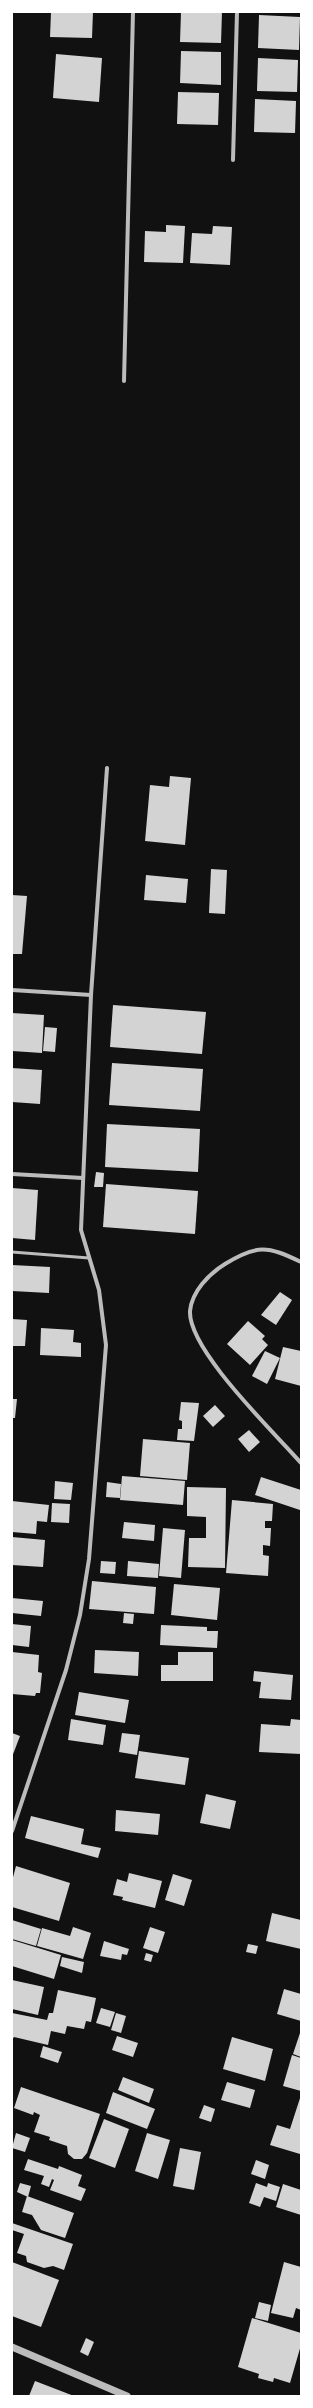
<svg xmlns="http://www.w3.org/2000/svg" width="313" height="2408" viewBox="0 0 313 2408" font-family="'Sofia Sans Condensed',sans-serif">
  <style>
    .building { fill: #d3d3d3 }
    .lines { fill: none; stroke-linecap: round; stroke-linejoin: round }
    .service { stroke: #bcbcbc; stroke-width: 3 }
    .minor { stroke: #bcbcbc; stroke-width: 4 }
    .tertiary { stroke: #bcbcbc; stroke-width: 7 }
  </style>
  <rect width="100%" height="100%" fill="#111"/>
  <g class="building">
    <polygon points="51,12 93,12 92,38 50,37"/>
    <polygon points="181,12 222,12 221,43 180,42"/>
    <polygon points="259,15 300,17 299,50 258,48"/>
    <polygon points="181,51 221,52 221,85 180,83"/>
    <polygon points="56,54 102,58 99,102 53,98"/>
    <polygon points="258,58 298,60 297,92 257,91"/>
    <polygon points="178,92 219,93 218,125 177,124"/>
    <polygon points="255,99 296,101 295,133 254,132"/>
    <polygon points="166,225 185,226 183,263 144,262 145,231 166,232"/>
    <polygon points="213,226 232,227 230,265 190,263 192,233 212,234"/>
    <polygon points="170,776 191,778 185,845 145,841 150,785 169,787"/>
    <polygon points="211,869 227,870 225,914 209,913"/>
    <polygon points="146,875 188,879 186,903 144,900"/>
    <polygon points="12,895 27,896 22,954 12,954"/>
    <polygon points="113,1005 206,1012 202,1054 110,1047"/>
    <polygon points="12,1013 44,1015 42,1053 12,1051"/>
    <polygon points="45,1027 57,1028 55,1052 43,1051"/>
    <polygon points="112,1063 203,1069 200,1111 109,1105"/>
    <polygon points="12,1068 42,1070 40,1104 12,1102"/>
    <polygon points="107,1124 200,1129 198,1172 105,1167"/>
    <polygon points="96,1172 104,1173 103,1187 94,1187"/>
    <polygon points="106,1184 198,1191 195,1234 103,1227"/>
    <polygon points="12,1188 38,1190 35,1240 12,1238"/>
    <polygon points="12,1265 50,1267 49,1293 12,1291"/>
    <polygon points="280,1292 292,1300 276,1325 261,1315"/>
    <polygon points="12,1319 27,1320 25,1346 12,1346"/>
    <polygon points="248,1321 265,1336 262,1339 268,1345 250,1365 227,1344"/>
    <polygon points="41,1328 74,1330 73,1342 81,1343 81,1357 40,1355"/>
    <polygon points="283,1347 301,1351 301,1386 275,1379"/>
    <polygon points="265,1351 280,1358 267,1384 252,1376"/>
    <polygon points="12,1399 17,1399 15,1418 12,1418"/>
    <polygon points="181,1402 199,1403 194,1441 177,1440 178,1429 182,1429 182,1421 179,1420"/>
    <polygon points="215,1405 225,1416 213,1427 203,1416"/>
    <polygon points="249,1430 260,1442 249,1452 238,1439"/>
    <polygon points="143,1439 190,1443 187,1480 140,1476"/>
    <polygon points="122,1476 185,1481 183,1505 120,1500"/>
    <polygon points="261,1477 301,1490 300,1510 255,1495"/>
    <polygon points="55,1481 73,1483 71,1500 54,1499"/>
    <polygon points="107,1482 121,1484 120,1498 106,1497"/>
    <polygon points="187,1487 226,1488 225,1568 188,1567 189,1538 206,1538 206,1517 187,1516"/>
    <polygon points="232,1500 273,1504 272,1521 265,1521 265,1528 271,1528 270,1546 263,1545 263,1555 269,1556 268,1576 226,1573"/>
    <polygon points="12,1501 49,1505 47,1522 37,1521 36,1534 12,1532"/>
    <polygon points="52,1503 70,1504 69,1523 51,1522"/>
    <polygon points="124,1522 155,1525 154,1541 122,1538"/>
    <polygon points="163,1528 185,1530 181,1578 159,1576"/>
    <polygon points="12,1537 45,1540 43,1567 12,1565"/>
    <polygon points="101,1561 116,1562 115,1574 100,1573"/>
    <polygon points="128,1561 159,1564 158,1578 127,1576"/>
    <polygon points="92,1581 156,1587 154,1614 89,1609"/>
    <polygon points="174,1584 220,1588 217,1620 171,1615"/>
    <polygon points="12,1598 43,1601 41,1616 12,1613"/>
    <polygon points="124,1613 134,1614 133,1624 123,1623"/>
    <polygon points="12,1624 31,1626 29,1647 12,1645"/>
    <polygon points="161,1625 207,1627 207,1631 218,1631 217,1648 160,1645"/>
    <polygon points="95,1650 139,1652 138,1676 94,1673"/>
    <polygon points="12,1652 39,1655 38,1672 42,1673 40,1693 36,1693 35,1696 12,1694"/>
    <polygon points="178,1652 213,1652 213,1681 161,1681 161,1665 178,1665"/>
    <polygon points="254,1671 293,1675 291,1700 259,1698 261,1682 253,1681"/>
    <polygon points="79,1692 129,1700 125,1723 75,1715"/>
    <polygon points="71,1719 106,1725 103,1745 68,1740"/>
    <polygon points="291,1719 301,1720 301,1754 259,1752 261,1724 290,1726"/>
    <polygon points="12,1733 20,1736 12,1757"/>
    <polygon points="122,1733 140,1735 137,1755 119,1752"/>
    <polygon points="139,1751 189,1758 185,1785 135,1778"/>
    <polygon points="206,1794 236,1801 230,1829 200,1823"/>
    <polygon points="116,1810 160,1814 158,1835 115,1831"/>
    <polygon points="31,1816 84,1829 81,1844 101,1848 98,1858 25,1838"/>
    <polygon points="16,1866 70,1883 59,1921 12,1907 12,1881"/>
    <polygon points="129,1873 162,1881 155,1908 122,1900 123,1897 113,1895 117,1879 127,1882"/>
    <polygon points="173,1874 192,1880 184,1906 165,1900"/>
    <polygon points="272,1913 301,1920 301,1949 266,1941"/>
    <polygon points="12,1920 41,1929 36,1946 12,1939"/>
    <polygon points="73,1927 91,1933 83,1959 37,1946 42,1928 70,1936"/>
    <polygon points="150,1927 165,1932 158,1953 143,1948"/>
    <polygon points="12,1940 61,1955 54,1979 12,1966"/>
    <polygon points="104,1941 129,1949 127,1955 122,1954 121,1960 100,1956"/>
    <polygon points="248,1944 258,1946 256,1954 246,1952"/>
    <polygon points="146,1953 153,1955 151,1962 144,1960"/>
    <polygon points="62,1957 84,1962 82,1973 60,1966"/>
    <polygon points="12,1980 44,1987 38,2015 12,2009"/>
    <polygon points="284,1989 301,1994 301,2021 277,2014"/>
    <polygon points="58,1990 96,1998 91,2022 86,2021 84,2029 67,2026 65,2034 51,2031 48,2045 14,2037 12,2040 12,2013 47,2020 49,2013 53,2013"/>
    <polygon points="101,2008 115,2012 110,2027 96,2023"/>
    <polygon points="116,2013 126,2016 121,2033 111,2030"/>
    <polygon points="300,2033 301,2033 301,2057 293,2054"/>
    <polygon points="117,2036 138,2043 133,2057 112,2050"/>
    <polygon points="232,2037 273,2049 265,2081 223,2069"/>
    <polygon points="43,2046 62,2052 58,2063 40,2057"/>
    <polygon points="292,2055 301,2058 301,2091 283,2086"/>
    <polygon points="123,2077 154,2089 149,2103 118,2090"/>
    <polygon points="227,2082 255,2090 250,2108 221,2100"/>
    <polygon points="21,2087 100,2114 87,2153 82,2159 74,2159 68,2154 67,2146 49,2140 50,2137 34,2132 40,2115 34,2112 33,2115 14,2108"/>
    <polygon points="113,2092 155,2109 147,2129 106,2113"/>
    <polygon points="301,2095 301,2150 300,2154 270,2145 277,2125 290,2129"/>
    <polygon points="204,2105 215,2109 211,2122 199,2118"/>
    <polygon points="104,2119 129,2129 115,2168 89,2158"/>
    <polygon points="16,2133 30,2138 25,2152 12,2148"/>
    <polygon points="147,2133 170,2140 158,2179 135,2171"/>
    <polygon points="180,2148 201,2152 194,2190 173,2186"/>
    <polygon points="28,2159 58,2169 59,2166 82,2175 78,2186 86,2189 81,2201 50,2190 54,2180 52,2179 49,2187 41,2184 44,2176 24,2170"/>
    <polygon points="256,2160 269,2165 265,2179 251,2174"/>
    <polygon points="20,2183 31,2186 28,2197 17,2192"/>
    <polygon points="256,2183 267,2187 268,2183 280,2187 276,2201 264,2197 260,2207 249,2203"/>
    <polygon points="283,2184 301,2190 301,2215 276,2207"/>
    <polygon points="27,2196 74,2213 65,2238 41,2230 32,2215 22,2212"/>
    <polygon points="12,2223 73,2244 64,2270 53,2266 44,2268 27,2262 26,2256 17,2253 24,2234 12,2230"/>
    <polygon points="12,2262 59,2280 41,2327 12,2316"/>
    <polygon points="284,2262 301,2267 301,2310 296,2308 293,2318 271,2313"/>
    <polygon points="259,2302 271,2305 268,2321 255,2318"/>
    <polygon points="252,2318 301,2333 301,2345 290,2383 274,2378 273,2382 258,2378 259,2374 238,2367"/>
    <polygon points="86,2338 94,2342 88,2356 80,2352"/>
    <polygon points="35,2381 74,2396 29,2396"/>
  </g>
  <g class="lines">
    <polyline class="service" points="12,1252 89,1258"/>
    <g class="minor">
      <polyline points="233,160 237,12"/>
      <polyline points="124,381 133,12"/>
      <polyline points="12,990 91,995"/>
      <polyline points="12,1174 83,1178"/>
      <path d="M 301,1262 C 268,1246 257,1244 225,1264 C 209,1274 192,1291 190,1311 C 188,1350 274,1432 301,1463"/>
      <polyline points="12,1831 66,1670 80,1615 89,1559 106,1345 99,1290 81,1230 91,995 107,768"/>
    </g>
    <polyline class="tertiary" points="12,2347 127,2396"/>
  </g>
  <rect width="313" height="2408" fill="none" stroke="#ffffff" stroke-width="26"/>
</svg>
